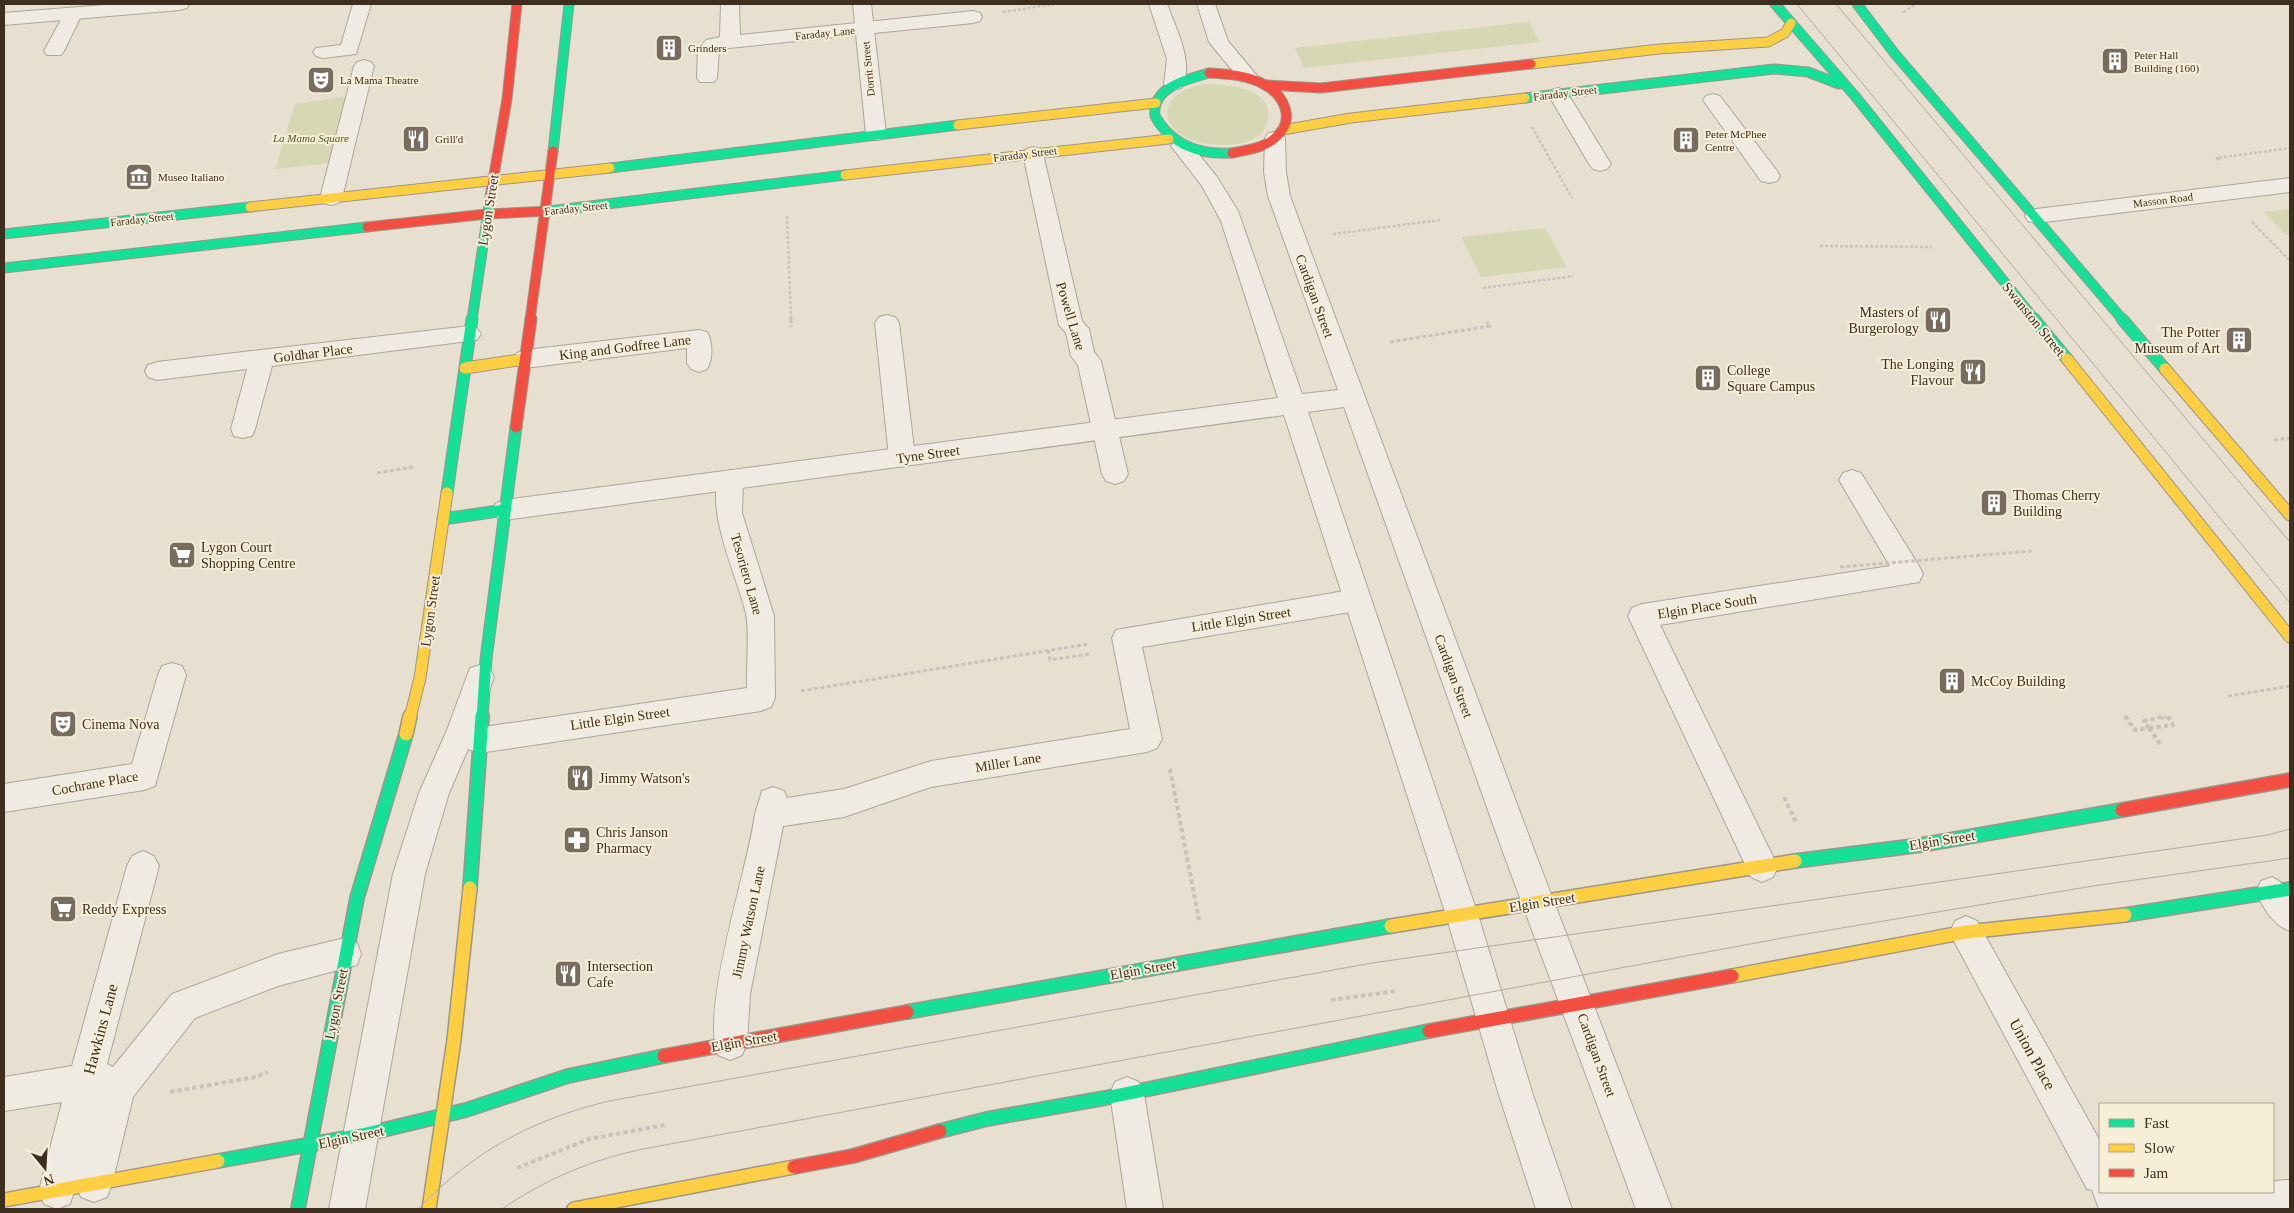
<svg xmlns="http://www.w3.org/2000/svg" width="2294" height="1213" viewBox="0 0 2294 1213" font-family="'Times New Roman',serif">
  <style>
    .green { fill: #d6d7b3 }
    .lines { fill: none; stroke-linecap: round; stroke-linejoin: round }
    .lane-casing { stroke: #ada599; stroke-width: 2 }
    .street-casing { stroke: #ada599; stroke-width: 2 }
    .fast-far2-casing { stroke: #9c958a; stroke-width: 11 }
    .fast-far1-casing { stroke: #9c958a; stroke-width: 13 }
    .fast-casing { stroke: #9c958a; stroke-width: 16 }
    .slow-far2-casing { stroke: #9c958a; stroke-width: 11 }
    .slow-far1-casing { stroke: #9c958a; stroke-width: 13 }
    .slow-casing { stroke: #9c958a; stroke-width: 16 }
    .jam-far2-casing { stroke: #9c958a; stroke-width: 11 }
    .jam-far1-casing { stroke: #9c958a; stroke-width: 13 }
    .jam-casing { stroke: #9c958a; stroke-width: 16 }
    .path-far2 { stroke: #c8c2b9; stroke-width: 2.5; stroke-dasharray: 3 2; stroke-linecap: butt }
    .path-far1 { stroke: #c8c2b9; stroke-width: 3; stroke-dasharray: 4 2.5; stroke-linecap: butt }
    .path { stroke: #c8c2b9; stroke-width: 4; stroke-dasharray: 4.5 3; stroke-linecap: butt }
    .lane { fill: #efebe3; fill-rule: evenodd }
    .street { fill: #efebe3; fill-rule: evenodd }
    .fast-far2 { stroke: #16e098; stroke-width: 9 }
    .fast-far1 { stroke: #16e098; stroke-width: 11 }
    .fast { stroke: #16e098; stroke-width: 13 }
    .slow-far2 { stroke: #ffcf43; stroke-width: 9 }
    .slow-far1 { stroke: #ffcf43; stroke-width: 11 }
    .slow { stroke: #ffcf43; stroke-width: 13 }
    .jam-far2 { stroke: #f24e42; stroke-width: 9 }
    .jam-far1 { stroke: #f24e42; stroke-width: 11 }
    .jam { stroke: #f24e42; stroke-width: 13 }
    .tram { stroke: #afaaa2; stroke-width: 1 }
    .path-bridge { stroke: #c8c2b9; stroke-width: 3; stroke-dasharray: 4 2.5; stroke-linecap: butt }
    .labels { text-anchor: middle; stroke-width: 4; stroke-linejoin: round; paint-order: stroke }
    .far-street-label { font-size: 11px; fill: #3d2e20; stroke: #f7eed8 }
    .far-poi-label { font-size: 11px; fill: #3d2e20; stroke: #f7eed8; text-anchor: start }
    .far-park-label { font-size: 11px; font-style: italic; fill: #4d5a26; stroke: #f7eed8 }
    .street-label { font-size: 14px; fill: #3d2e20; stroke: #f7eed8 }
    .poi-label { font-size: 14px; fill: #3d2e20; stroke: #f7eed8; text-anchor: start }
    .near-street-label { font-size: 16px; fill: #3d2e20; stroke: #f7eed8 }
  </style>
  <rect width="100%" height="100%" fill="#e7e0d1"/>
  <g class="green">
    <polygon points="1529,22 1540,42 1304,68 1295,48"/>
    <path d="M 1207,84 C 1227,84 1274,88 1268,120 C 1262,153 1202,148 1181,135 C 1164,124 1163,106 1178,94 C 1187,88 1197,86 1207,84 Z"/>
    <polygon points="348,96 329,163 275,169 295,104"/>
    <polygon points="2290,209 2290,235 2286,235 2263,212"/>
    <polygon points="1545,228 1567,267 1481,277 1461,237"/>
  </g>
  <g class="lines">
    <g class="lane-casing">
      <g id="lane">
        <polygon points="353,4 371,4 356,54 323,58 316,56 313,52 316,48 341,45"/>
        <polygon points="721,4 739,4 740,35 973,11 980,13 982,17 980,21 973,23 719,49 717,78 714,82 700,82 697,78 698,50 706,40 720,37"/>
        <polygon points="73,8 80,10 82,14 64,51 61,55 47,55 44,51 64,14 66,10"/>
        <polygon points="364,60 371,62 374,66 342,198 339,203 331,205 323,203 320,198 354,66 357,62"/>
        <polygon points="1558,88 1565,90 1568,94 1611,164 1607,169 1600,171 1593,169 1589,164 1548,94 1551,90"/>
        <polygon points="1713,94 1720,96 1777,171 1780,176 1777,181 1769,183 1761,181 1703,100 1706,96"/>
        <polygon points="1033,147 1040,149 1043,154 1082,321 1089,329 1094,352 1101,361 1128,474 1124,481 1115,484 1106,481 1102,474 1078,365 1071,356 1066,333 1059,325 1023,154 1026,149"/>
        <polygon points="887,315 895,317 899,323 915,457 911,464 902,467 893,464 889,457 875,323 879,317"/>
        <polygon points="469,326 477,328 481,334 477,340 272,366 255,429 252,436 243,438 234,436 231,429 247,369 157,380 148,377 145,371 148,365 157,362"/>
        <path d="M 699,330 L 707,332 C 713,342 713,359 707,369 L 699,372 L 691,369 L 687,363 L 687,348 L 525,368 L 517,365 L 513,359 L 517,353 L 525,350 Z"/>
        <path d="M 730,470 L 739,473 L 743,480 L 742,513 L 774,616 L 775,698 L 771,707 L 761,711 L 479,753 L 468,749 L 449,793 L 425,874 L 365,1209 L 329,1209 L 393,874 L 419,793 L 447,730 L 470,668 L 480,665 L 490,668 L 494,677 L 477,728 L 747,688 C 746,666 750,635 746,614 C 738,578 703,507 721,473 Z"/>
        <polygon points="1852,470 1861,473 1919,566 1923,574 1919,582 1660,625 1778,867 1773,877 1762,882 1751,877 1628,616 1632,608 1642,604 1890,566 1839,480 1843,473"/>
        <path d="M 1356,589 L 1366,592 L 1370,600 L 1366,608 L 1356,611 L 1142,647 L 1162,739 L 1157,748 L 1147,752 L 931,787 L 844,817 L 783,826 L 750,994 L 747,1043 L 742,1055 L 730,1060 L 718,1055 C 700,1010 748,869 755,814 L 762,791 L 773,787 L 784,791 L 787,798 L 844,789 L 931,761 L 1130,729 L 1112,638 L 1116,630 Z"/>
        <polygon points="172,663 182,666 186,675 155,786 144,790 4,812 4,784 132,764 158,675 162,666"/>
        <polygon points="143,851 154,856 159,866 107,1064 113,1067 172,994 278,954 345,938 357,943 361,954 357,965 278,986 195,1018 133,1097 112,1184 107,1197 94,1202 81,1197 76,1185 70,1204 57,1209 44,1204 39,1191 62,1102 4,1111 4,1077 72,1066 127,866 132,856"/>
        <path d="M 2272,877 C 2294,887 2292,908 2290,931 C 2273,925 2263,908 2256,892 L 2261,881 Z"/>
        <polygon points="1966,916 1977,921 2100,1141 2100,1192 2273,1192 2273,1181 2290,1180 2290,1209 2099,1209 2092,1190 2087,1189 1955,943 1950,932 1955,921"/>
        <polygon points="1127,1077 1139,1082 1144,1094 1163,1209 1127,1209 1110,1094 1115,1082"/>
      </g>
    </g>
    <g class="street-casing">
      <g id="street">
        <polygon points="117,4 189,4 187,8 180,10 4,25 4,13"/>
        <polygon points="853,4 871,4 886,134 883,139 876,140 869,139 866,134"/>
        <path d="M 1149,4 L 1167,4 C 1175,26 1196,66 1181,88 L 1174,90 L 1167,88 L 1164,84 L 1167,59 Z"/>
        <polygon points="1197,4 1215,4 1228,41 1258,77 1255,81 1241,81 1209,42"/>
        <polygon points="1275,132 1282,133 1285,138 1286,172 1290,196 1536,855 1672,1209 1636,1209 1504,855 1344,407 1308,412 1478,915 1533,1095 1572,1209 1536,1209 1499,1095 1446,915 1284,415 505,520 496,517 492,510 496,503 505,500 1278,398 1221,221 1202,186 1171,146 1174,141 1181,139 1188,141 1217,177 1238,211 1302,394 1338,390 1268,196 1264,172 1265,138 1268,133"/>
        <polygon points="2290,178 2290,192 2036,223 2028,221 2025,216 2028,211 2036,209"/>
      </g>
    </g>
    <g class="fast-far2-casing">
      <g id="fast-far2">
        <polyline points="1775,4 1855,96 2035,320"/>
        <polyline points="1857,4 1895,54 2123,320"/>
        <path d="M 1209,73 C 1188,79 1151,87 1155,116 C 1171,145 1200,155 1232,153"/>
        <polyline points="1525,98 1774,69 1808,72 1839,84"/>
        <polyline points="553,151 569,4"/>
        <polyline points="610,168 958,125"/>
        <polyline points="549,211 845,175"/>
        <polyline points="4,234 250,207"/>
        <polyline points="4,268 367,227"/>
        <polyline points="472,320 490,198"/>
      </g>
    </g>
    <g class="fast-far1-casing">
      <g id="fast-far1">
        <polyline points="2034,319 2067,359"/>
        <polyline points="2122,319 2165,369"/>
        <polyline points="447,493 472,319"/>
        <polyline points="443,519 505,510"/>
        <polyline points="482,718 486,659 516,427"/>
      </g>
    </g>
    <g class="fast-casing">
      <g id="fast">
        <polyline points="1795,861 1921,845 2122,810"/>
        <polyline points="470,888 482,716"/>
        <polyline points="2125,915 2290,889"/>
        <polyline points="907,1012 1391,926"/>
        <polyline points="940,1131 987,1119 1105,1098 1429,1031"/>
        <polyline points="218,1161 362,1135 466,1110 568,1076 664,1056"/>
        <polyline points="298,1209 357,898 406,734"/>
      </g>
    </g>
    <g class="slow-far2-casing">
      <g id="slow-far2">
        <polyline points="1531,64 1659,49 1768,42 1785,33 1791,23"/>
        <polyline points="958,125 1156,103"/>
        <polyline points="1282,130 1351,118 1525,98"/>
        <polyline points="845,175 1169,139"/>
        <polyline points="250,207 610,168"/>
      </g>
    </g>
    <g class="slow-far1-casing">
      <g id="slow-far1">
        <polyline points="2067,359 2290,637"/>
        <polyline points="465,368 525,359"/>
        <polyline points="2165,369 2290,515"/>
        <polyline points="410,718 420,678 447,493"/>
      </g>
    </g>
    <g class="slow-casing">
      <g id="slow">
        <polyline points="406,734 410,716"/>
        <polyline points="1391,926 1795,861"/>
        <polyline points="1732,976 1966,932 2125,915"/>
        <polyline points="4,1200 218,1161"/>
        <polyline points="429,1209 454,1040 470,888"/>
        <polyline points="574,1209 794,1167"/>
      </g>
    </g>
    <g class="jam-far2-casing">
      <g id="jam-far2">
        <path d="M 1209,73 C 1228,74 1248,75 1265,85 C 1285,96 1296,121 1275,138 C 1264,148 1247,150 1232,153"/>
        <polyline points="1267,85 1321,88 1531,64"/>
        <polyline points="490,198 507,99 517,4"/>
        <polyline points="367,227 487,214 549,211"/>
        <polyline points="530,320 553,151"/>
      </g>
    </g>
    <g class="jam-far1-casing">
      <polyline id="jam-far1" points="516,427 531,319"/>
    </g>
    <g class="jam-casing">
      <g id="jam">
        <polyline points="2122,810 2290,780"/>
        <polyline points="1429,1031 1732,976"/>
        <polyline points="664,1056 907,1012"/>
        <polyline points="794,1167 853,1156 940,1131"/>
      </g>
    </g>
    <g class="path-far2">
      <polyline points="1003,12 1054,4"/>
      <polyline points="1903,12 1916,4"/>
      <polyline points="1532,127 1572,198"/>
      <polyline points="2219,160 2217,158 2290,148"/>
      <polyline points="787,216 791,320"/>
      <polyline points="2252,222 2290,261"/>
      <polyline points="1333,234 1441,220"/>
      <polyline points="1820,246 1932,247"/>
      <polyline points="1483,288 1573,276"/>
    </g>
    <g class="path-far1">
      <polyline points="791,319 791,327"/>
      <polyline points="1390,342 1490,326 1487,322"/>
      <polyline points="2274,440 2290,438"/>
      <polyline points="377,473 414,467"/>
      <polyline points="1048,650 1050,660 1089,654"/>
      <polyline points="801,691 1088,644"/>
      <polyline points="2228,696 2290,686"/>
      <polyline points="2125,716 2126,718"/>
      <polyline points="2160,718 2169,718"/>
    </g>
    <g class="path">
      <polyline points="2125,716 2135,730 2149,728"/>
      <polyline points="2149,728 2161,745"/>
      <polyline points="2149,728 2144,721 2166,716"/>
      <polyline points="2149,728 2173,725 2168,716"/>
      <polyline points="1170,769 1199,920"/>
      <polyline points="1784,797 1796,822"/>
      <polyline points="1331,1000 1397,991"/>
      <polyline points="170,1092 255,1077 268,1072"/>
      <polyline points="517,1168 589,1139 665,1125"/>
    </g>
    <use href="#lane" class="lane"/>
    <use href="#street" class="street"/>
    <use href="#fast-far2" class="fast-far2"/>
    <use href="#fast-far1" class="fast-far1"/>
    <use href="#fast" class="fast"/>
    <use href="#slow-far2" class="slow-far2"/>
    <use href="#slow-far1" class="slow-far1"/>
    <use href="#slow" class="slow"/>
    <use href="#jam-far2" class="jam-far2"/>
    <use href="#jam-far1" class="jam-far1"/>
    <use href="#jam" class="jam"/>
    <g class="tram">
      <polyline points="1797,4 2290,603"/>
      <polyline points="1836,4 2290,542"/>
      <path d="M 418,1209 C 474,1151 531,1120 609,1101 L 1372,963 L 2268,835 L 2290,829"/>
      <path d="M 502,1209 C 546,1179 591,1160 643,1149 L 1788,937 L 2093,886 L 2290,858"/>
    </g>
    <polyline class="path-bridge" points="1840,567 2032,551"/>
  </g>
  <defs>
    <g id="building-square" transform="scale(1.4375)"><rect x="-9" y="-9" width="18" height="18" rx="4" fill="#786c5e" stroke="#f7eed8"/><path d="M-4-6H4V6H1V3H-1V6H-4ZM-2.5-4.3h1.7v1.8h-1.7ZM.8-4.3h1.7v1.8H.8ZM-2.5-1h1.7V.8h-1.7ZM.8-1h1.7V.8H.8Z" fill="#fff"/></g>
    <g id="theatre-square" transform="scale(1.4375)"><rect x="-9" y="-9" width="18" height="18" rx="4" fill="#786c5e" stroke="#f7eed8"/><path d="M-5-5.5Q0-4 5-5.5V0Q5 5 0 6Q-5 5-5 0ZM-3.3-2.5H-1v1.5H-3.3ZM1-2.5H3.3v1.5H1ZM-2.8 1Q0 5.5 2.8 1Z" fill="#fff"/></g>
    <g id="restaurant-square" transform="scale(1.4375)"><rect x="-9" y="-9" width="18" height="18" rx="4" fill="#786c5e" stroke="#f7eed8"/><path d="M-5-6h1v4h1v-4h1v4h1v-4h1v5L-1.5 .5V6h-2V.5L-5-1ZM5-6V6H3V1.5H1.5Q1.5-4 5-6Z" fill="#fff"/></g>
    <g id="museum-square" transform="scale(1.4375)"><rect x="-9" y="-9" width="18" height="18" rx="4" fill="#786c5e" stroke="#f7eed8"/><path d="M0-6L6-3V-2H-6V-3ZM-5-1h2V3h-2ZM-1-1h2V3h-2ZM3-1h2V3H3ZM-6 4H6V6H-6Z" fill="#fff"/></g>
    <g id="supermarket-square" transform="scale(1.4375)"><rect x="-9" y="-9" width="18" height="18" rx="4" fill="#786c5e" stroke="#f7eed8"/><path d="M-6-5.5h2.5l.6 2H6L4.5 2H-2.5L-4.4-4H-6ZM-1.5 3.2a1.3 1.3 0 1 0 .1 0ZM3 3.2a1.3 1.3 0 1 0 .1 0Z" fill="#fff"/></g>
    <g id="pharmacy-square" transform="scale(1.4375)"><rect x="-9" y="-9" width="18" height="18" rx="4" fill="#786c5e" stroke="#f7eed8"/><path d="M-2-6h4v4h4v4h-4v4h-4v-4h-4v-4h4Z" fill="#fff"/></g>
  </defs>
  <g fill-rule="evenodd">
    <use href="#building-square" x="669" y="48"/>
    <use href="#building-square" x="2115" y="61"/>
    <use href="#theatre-square" x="321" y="80"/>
    <use href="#restaurant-square" x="416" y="139"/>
    <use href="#building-square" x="1686" y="140"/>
    <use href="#museum-square" x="139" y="177"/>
    <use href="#restaurant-square" x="1938" y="320"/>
    <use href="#building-square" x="2239" y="340"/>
    <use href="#restaurant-square" x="1973" y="372"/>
    <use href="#building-square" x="1708" y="378"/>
    <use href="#building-square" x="1994" y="503"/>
    <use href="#supermarket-square" x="182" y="555"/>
    <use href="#building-square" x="1952" y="681"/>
    <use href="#theatre-square" x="63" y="724"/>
    <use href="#restaurant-square" x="580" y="778"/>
    <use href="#pharmacy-square" x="577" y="840"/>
    <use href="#supermarket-square" x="63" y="909"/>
    <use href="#restaurant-square" x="568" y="974"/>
  </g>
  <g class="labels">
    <g class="far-street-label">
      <text transform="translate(825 33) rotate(-6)" y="4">Faraday Lane</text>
      <text transform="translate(868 69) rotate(-96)" y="4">Dorrit Street</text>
      <text transform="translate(1565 93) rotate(-7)" y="4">Faraday Street</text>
      <text transform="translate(1025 154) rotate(-7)" y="4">Faraday Street</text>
      <text transform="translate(2163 200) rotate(-7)" y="4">Masson Road</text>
      <text transform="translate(576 208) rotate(-6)" y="4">Faraday Street</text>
      <text transform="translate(142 219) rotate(-6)" y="4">Faraday Street</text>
    </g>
    <g class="far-poi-label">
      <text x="688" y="52">Grinders</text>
      <text x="2134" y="59">Peter Hall<tspan x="2134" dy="13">Building (160)</tspan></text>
      <text x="340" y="84">La Mama Theatre</text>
      <text x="1705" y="138">Peter McPhee<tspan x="1705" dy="13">Centre</tspan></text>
      <text x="435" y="143">Grill'd</text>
      <text x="158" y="181">Museo Italiano</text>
    </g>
    <g class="far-park-label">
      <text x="311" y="142">La Mama Square</text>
    </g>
    <g class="street-label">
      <text transform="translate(488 210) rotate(-81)" y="5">Lygon Street</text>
      <text transform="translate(1315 296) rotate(70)" y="5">Cardigan Street</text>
      <text transform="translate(1071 316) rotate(73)" y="5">Powell Lane</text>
      <text transform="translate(2034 319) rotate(51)" y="5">Swanston Street</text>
      <text transform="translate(625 347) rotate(-7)" y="5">King and Godfree Lane</text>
      <text transform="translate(313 353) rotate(-7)" y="5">Goldhar Place</text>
      <text transform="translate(928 454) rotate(-8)" y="5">Tyne Street</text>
      <text transform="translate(747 574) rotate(74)" y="5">Tesoriero Lane</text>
      <text transform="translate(1707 606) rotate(-9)" y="5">Elgin Place South</text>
      <text transform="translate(430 611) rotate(-82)" y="5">Lygon Street</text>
      <text transform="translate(1241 619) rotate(-9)" y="5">Little Elgin Street</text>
      <text transform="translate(1454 676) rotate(70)" y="5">Cardigan Street</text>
      <text transform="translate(620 718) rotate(-8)" y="5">Little Elgin Street</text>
      <text transform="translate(1008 762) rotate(-9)" y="5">Miller Lane</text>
      <text transform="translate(95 783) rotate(-10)" y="5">Cochrane Place</text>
      <text transform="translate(1942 840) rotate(-9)" y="5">Elgin Street</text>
      <text transform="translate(1542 902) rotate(-9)" y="5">Elgin Street</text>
      <text transform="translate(748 922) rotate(-78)" y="5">Jimmy Watson Lane</text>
      <text transform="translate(1143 969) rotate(-10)" y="5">Elgin Street</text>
      <text transform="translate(336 1004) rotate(-79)" y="5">Lygon Street</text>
      <text transform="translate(744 1041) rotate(-10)" y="5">Elgin Street</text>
      <text transform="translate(1597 1055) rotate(70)" y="5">Cardigan Street</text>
      <text transform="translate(351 1137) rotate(-12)" y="5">Elgin Street</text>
    </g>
    <g class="poi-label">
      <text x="1919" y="317" text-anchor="end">Masters of<tspan x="1919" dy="16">Burgerology</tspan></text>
      <text x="2220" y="337" text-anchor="end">The Potter<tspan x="2220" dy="16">Museum of Art</tspan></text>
      <text x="1954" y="369" text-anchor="end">The Longing<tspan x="1954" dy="16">Flavour</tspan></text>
      <text x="1727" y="375">College<tspan x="1727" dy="16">Square Campus</tspan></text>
      <text x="2013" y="500">Thomas Cherry<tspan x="2013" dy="16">Building</tspan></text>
      <text x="201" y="552">Lygon Court<tspan x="201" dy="16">Shopping Centre</tspan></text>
      <text x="1971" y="686">McCoy Building</text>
      <text x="82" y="729">Cinema Nova</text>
      <text x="599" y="783">Jimmy Watson's</text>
      <text x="596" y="837">Chris Janson<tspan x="596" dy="16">Pharmacy</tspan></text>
      <text x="82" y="914">Reddy Express</text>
      <text x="587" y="971">Intersection<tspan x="587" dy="16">Cafe</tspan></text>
    </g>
    <g class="near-street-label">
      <text transform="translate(100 1029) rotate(-75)" y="6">Hawkins Lane</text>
      <text transform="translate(2033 1054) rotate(61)" y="6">Union Place</text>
    </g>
  </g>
  <rect width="2294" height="1213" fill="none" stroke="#3d2e20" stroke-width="10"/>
  <rect x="2099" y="1103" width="175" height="90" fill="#f7eed8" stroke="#ada18e"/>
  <rect x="2109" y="1119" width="25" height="8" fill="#16e098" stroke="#ada18e"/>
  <text x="2144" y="1128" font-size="15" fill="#3d2e20">Fast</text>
  <rect x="2109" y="1144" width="25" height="8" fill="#ffcf43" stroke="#ada18e"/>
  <text x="2144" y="1153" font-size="15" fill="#3d2e20">Slow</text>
  <rect x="2109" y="1169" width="25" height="8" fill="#f24e42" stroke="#ada18e"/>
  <text x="2144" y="1178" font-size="15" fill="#3d2e20">Jam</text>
  <g transform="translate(45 1168) rotate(162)" stroke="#f7eed8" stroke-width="4" paint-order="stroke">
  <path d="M0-4L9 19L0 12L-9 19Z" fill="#3d2e20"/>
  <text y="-8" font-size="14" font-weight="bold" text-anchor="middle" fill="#3d2e20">N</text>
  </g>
</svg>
